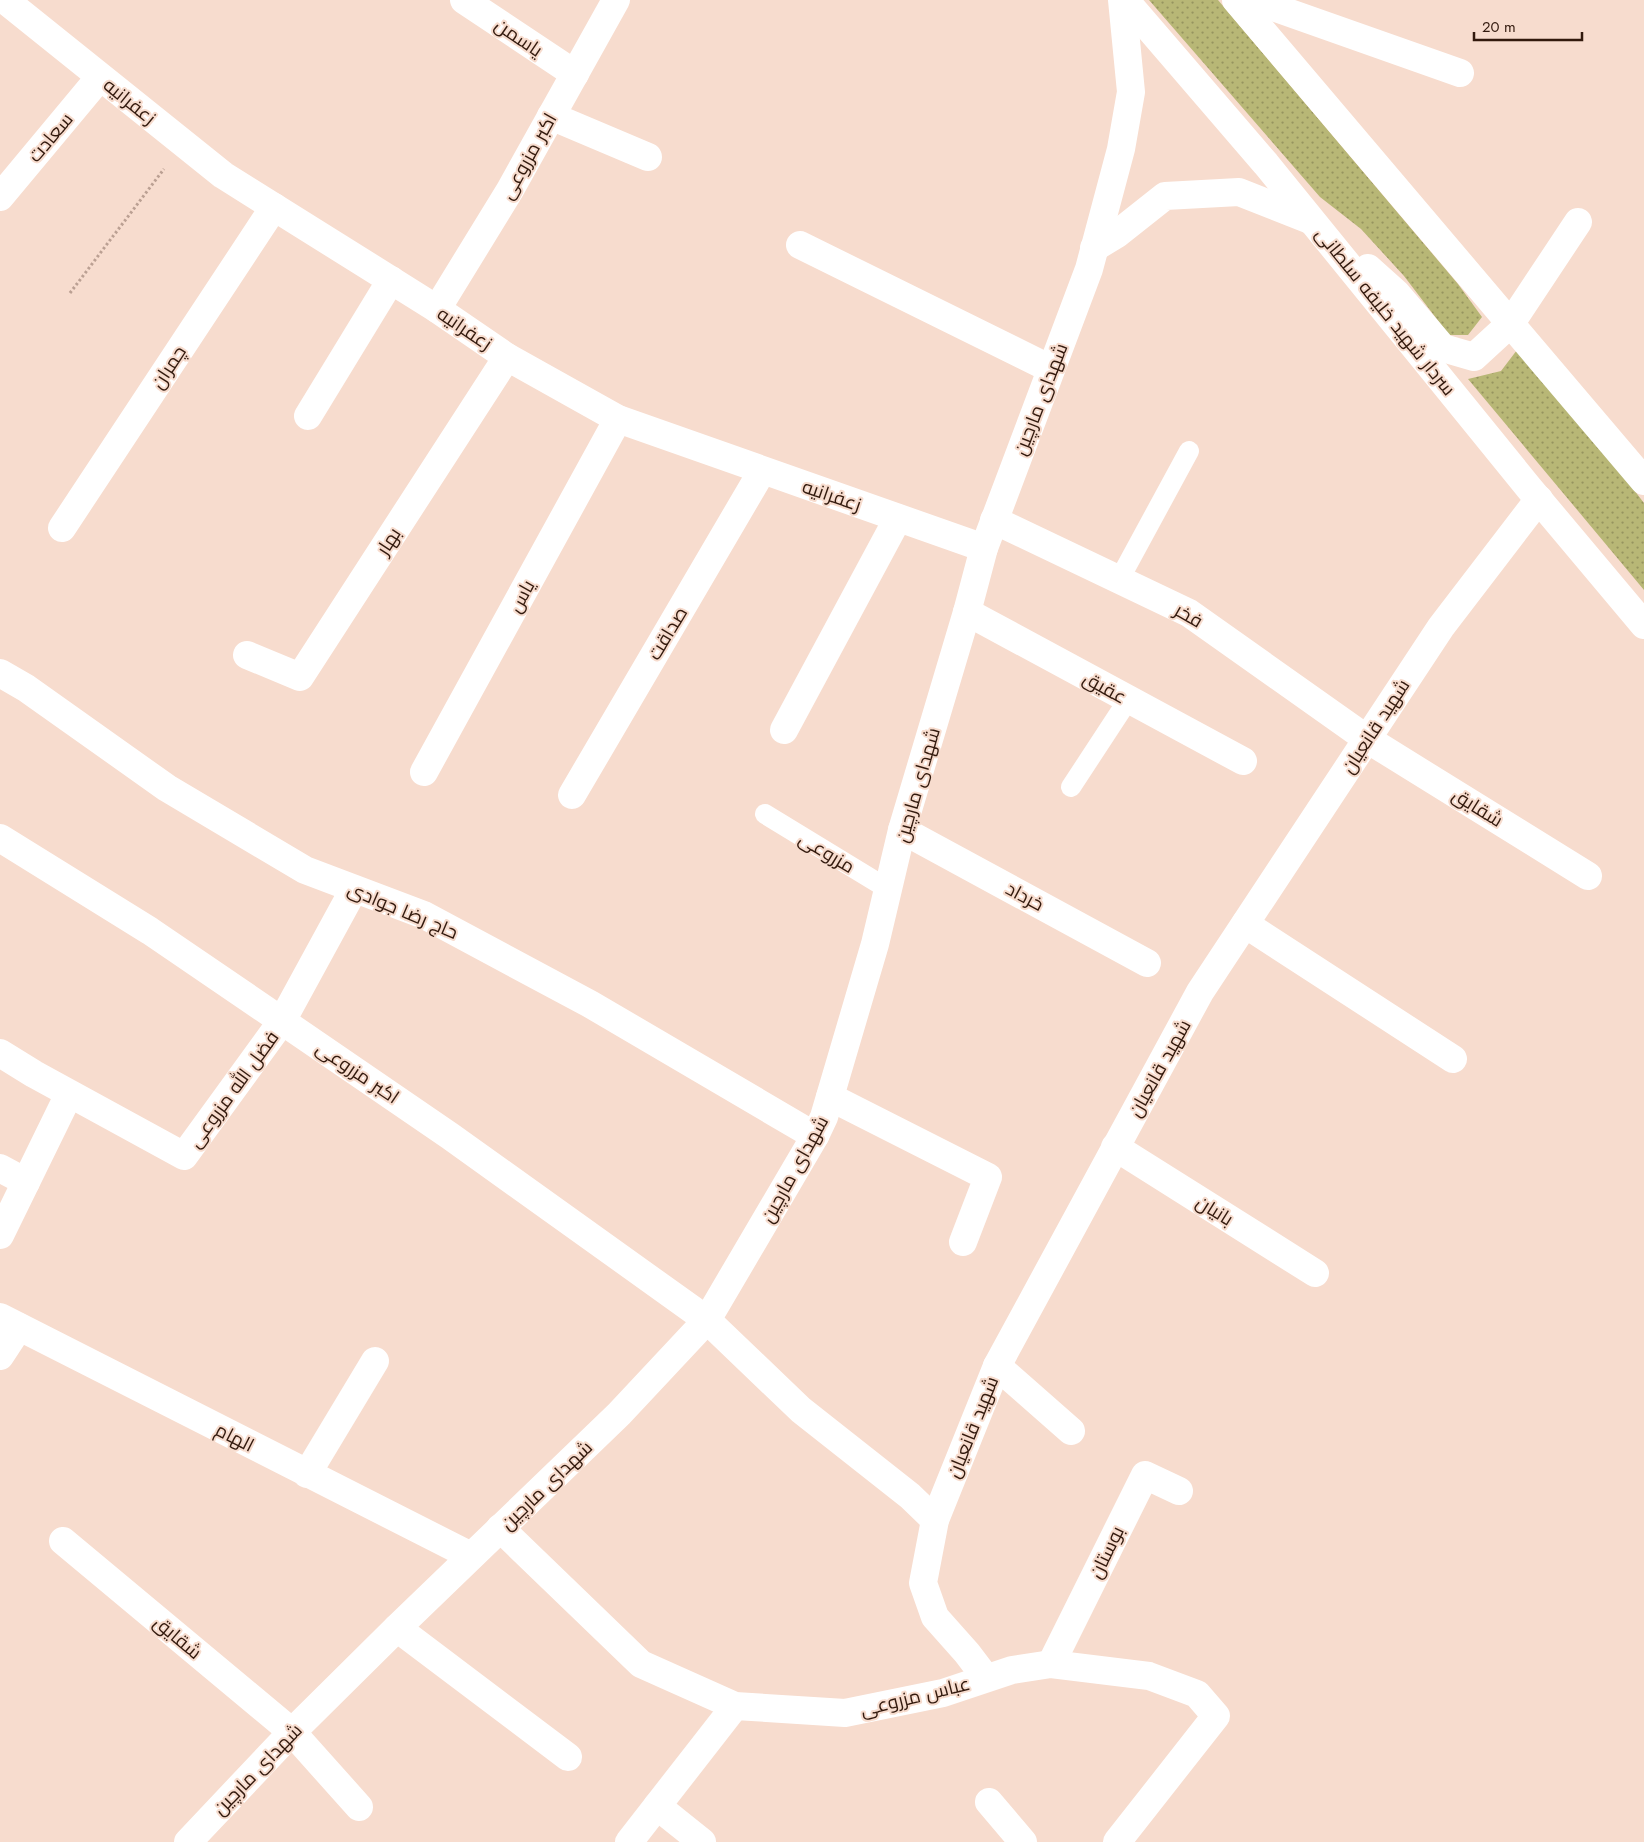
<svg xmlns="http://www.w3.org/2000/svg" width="1644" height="1842" viewBox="0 0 1644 1842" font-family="Jost,Cairo,sans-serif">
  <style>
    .grass { fill: url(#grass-dots) }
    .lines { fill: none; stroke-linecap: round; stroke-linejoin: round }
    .path { stroke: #bba093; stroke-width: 3; stroke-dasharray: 2.5 2.5; stroke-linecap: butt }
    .lane { stroke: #fff; stroke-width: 20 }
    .street { stroke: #fff; stroke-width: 28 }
    .secondary { stroke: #fff; stroke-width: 28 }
    .labels { text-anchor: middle; stroke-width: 4; stroke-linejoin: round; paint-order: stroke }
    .street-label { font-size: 19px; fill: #32190d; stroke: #f7dcce }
  </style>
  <defs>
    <pattern id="grass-dots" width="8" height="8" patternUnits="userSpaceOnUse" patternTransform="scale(1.25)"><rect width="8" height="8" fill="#b8b776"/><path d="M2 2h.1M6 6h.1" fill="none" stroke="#96945f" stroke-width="1.8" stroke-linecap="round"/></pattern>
  </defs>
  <rect width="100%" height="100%" fill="#f7dcce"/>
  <g class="grass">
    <polygon points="1149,0 1218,0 1458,284 1482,317 1468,335 1449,335 1404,276 1361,229 1320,197"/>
    <polygon points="1517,350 1611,460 1644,503 1644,590 1468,379 1501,371"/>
  </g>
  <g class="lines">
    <polyline class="path" points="70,293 164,169"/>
    <g class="lane">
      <polyline points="1119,580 1189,451"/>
      <polyline points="1071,787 1128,700"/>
      <polyline points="765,814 888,889"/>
    </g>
    <g class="street">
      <polyline points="464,0 575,74"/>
      <polyline points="1253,0 1460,73"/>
      <polyline points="551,116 648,157"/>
      <polyline points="0,197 100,77"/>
      <polyline points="800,245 1051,369"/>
      <polyline points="437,309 510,190 616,0"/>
      <polyline points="1511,323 1578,222"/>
      <polyline points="308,416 391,280"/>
      <polyline points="994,520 1189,613 1367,739 1588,876"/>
      <polyline points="62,528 274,207"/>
      <polyline points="967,612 1243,761"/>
      <polyline points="247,655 300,677 507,357"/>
      <polyline points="0,673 26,688 167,788 305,870 424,915 590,1004 815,1136"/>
      <polyline points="784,730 898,518"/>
      <polyline points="424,772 618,419"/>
      <polyline points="572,795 762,471"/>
      <polyline points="902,830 1147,963"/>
      <polyline points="0,838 150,931 282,1021 450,1136 707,1320 801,1410 910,1496 935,1520"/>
      <polyline points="1245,924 1453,1059"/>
      <polyline points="0,1053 34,1074 184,1156 282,1021 354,889"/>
      <polyline points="830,1097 988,1177 963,1242"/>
      <polyline points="1115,1147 1315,1273"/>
      <polyline points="0,1168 26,1182"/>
      <polyline points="0,1235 69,1094"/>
      <polyline points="0,1317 471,1556"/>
      <polyline points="0,1356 19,1327"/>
      <polyline points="997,1366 1071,1431"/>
      <polyline points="307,1474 375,1361"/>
      <polyline points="500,1528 641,1664 735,1706 845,1713 943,1693 1012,1670 1051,1664 1149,1676 1197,1694 1216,1716 1117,1842"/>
      <polyline points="63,1541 292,1732 359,1807"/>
      <polyline points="397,1628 568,1757"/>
      <polyline points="1051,1664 1145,1475 1179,1491"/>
      <polyline points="986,1678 967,1653 935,1617 923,1583 935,1520 997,1366 1200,992 1441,627 1539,499"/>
      <polyline points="989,1802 1023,1842"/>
      <polyline points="657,1806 702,1842"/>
      <polyline points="629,1842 735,1706"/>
    </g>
    <g class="secondary">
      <polyline points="5,0 223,175 437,309 507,357 618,419 984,548"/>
      <polyline points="1125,0 1266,164 1529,488 1644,625"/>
      <polyline points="1236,0 1644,481"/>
      <polyline points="1094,248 1117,234 1165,196 1239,192 1310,220"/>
      <polyline points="1368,268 1397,294 1443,348 1474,357 1511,323"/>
      <polyline points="188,1842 292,1732 397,1628 619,1414 707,1320 815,1136 824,1117 875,944 902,830 967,612 984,548 1089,269 1121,149 1131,92 1122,0"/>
    </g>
  </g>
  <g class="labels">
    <g class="street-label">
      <text transform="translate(519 37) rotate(34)" y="7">یاسمن</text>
      <text transform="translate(130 101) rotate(39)" y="7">زعفرانیه</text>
      <text transform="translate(50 137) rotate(-50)" y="7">سعادت</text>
      <text transform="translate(528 156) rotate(-61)" y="7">اکبر مزروعی</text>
      <text transform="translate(1386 311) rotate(51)" y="7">سردار شهید خلیفه سلطانی</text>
      <text transform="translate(465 328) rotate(34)" y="7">زعفرانیه</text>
      <text transform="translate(168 367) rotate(-57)" y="7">چمران</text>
      <text transform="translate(1040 399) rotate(-69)" y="7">شهدای مارچین</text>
      <text transform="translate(832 495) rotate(19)" y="7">زعفرانیه</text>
      <text transform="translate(388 541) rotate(-57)" y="7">بهار</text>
      <text transform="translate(521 596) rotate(-61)" y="7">یاس</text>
      <text transform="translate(1189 615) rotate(30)" y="7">فخر</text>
      <text transform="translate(667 633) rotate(-59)" y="7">صداقت</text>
      <text transform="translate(1105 687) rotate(29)" y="7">عقیق</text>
      <text transform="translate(1375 726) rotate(-57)" y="7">شهید قانعیان</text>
      <text transform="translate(917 785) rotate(-74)" y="7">شهدای مارچین</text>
      <text transform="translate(1478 807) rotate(32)" y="7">شقایق</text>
      <text transform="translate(827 852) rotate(31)" y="7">مزروعی</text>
      <text transform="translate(1025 896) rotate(28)" y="7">خرداد</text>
      <text transform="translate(403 910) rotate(23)" y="7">حاج رضا جوادی</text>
      <text transform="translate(1159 1068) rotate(-61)" y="7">شهید قانعیان</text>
      <text transform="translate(358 1072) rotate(34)" y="7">اکبر مزروعی</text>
      <text transform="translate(233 1089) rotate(-54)" y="7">فضل الله مزروعی</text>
      <text transform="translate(794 1169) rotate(-61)" y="7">شهدای مارچین</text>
      <text transform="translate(1215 1210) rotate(32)" y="7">بانیان</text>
      <text transform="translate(972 1427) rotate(-68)" y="7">شهید قانعیان</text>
      <text transform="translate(235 1437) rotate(27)" y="7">الهام</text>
      <text transform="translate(546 1485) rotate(-44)" y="7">شهدای مارچین</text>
      <text transform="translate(1106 1552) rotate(-64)" y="7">بوستان</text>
      <text transform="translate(178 1637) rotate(40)" y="7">شقایق</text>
      <text transform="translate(915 1696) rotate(-14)" y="7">عباس مزروعی</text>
      <text transform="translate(257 1769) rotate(-46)" y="7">شهدای مارچین</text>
    </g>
  </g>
  <path d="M1474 32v8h108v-8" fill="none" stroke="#32190d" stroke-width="2.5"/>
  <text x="1482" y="32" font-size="15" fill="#32190d" stroke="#f7dcce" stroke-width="4" paint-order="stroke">20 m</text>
</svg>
